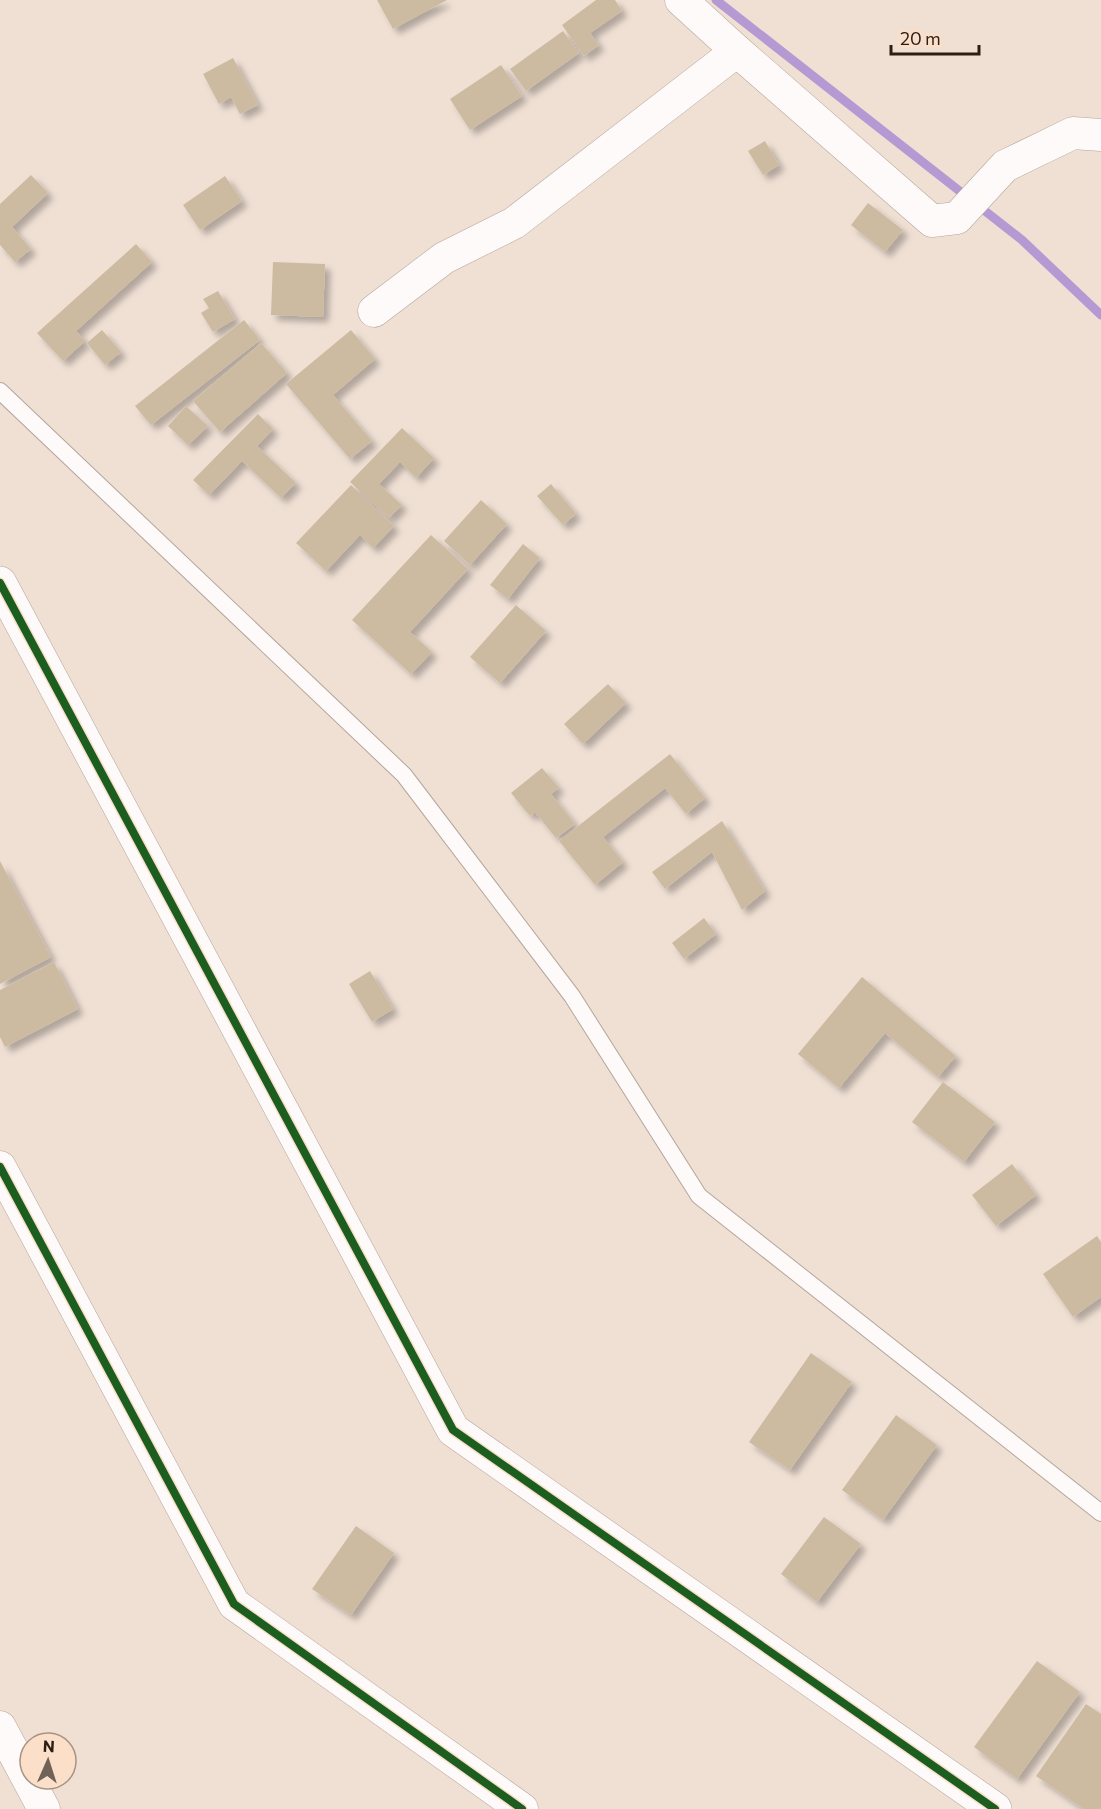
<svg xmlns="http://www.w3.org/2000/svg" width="1101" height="1809" viewBox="0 0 1101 1809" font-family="Commissioner,sans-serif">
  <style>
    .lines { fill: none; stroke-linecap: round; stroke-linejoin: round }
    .stream { stroke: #b599d3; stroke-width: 9 }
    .building { fill: #ccbba1; filter: url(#shadow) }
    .service-casing { stroke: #b3a69b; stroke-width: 18 }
    .minor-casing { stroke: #b3a69b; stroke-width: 33 }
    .tertiary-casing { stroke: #b3a69b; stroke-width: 34 }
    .service { stroke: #fdfaf9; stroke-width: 16 }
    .minor { stroke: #fdfaf9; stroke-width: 32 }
    .tertiary { stroke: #fdfaf9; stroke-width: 33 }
    .cycleway-casing { stroke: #fbdfc9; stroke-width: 11 }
    .cycleway { stroke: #1b5e20; stroke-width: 8 }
  </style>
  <defs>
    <filter id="shadow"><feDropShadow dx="5.5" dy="5.5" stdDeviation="3" flood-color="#0004"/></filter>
  </defs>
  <rect width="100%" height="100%" fill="#f0e0d4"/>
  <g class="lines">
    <polyline class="stream" points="716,0 1022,240 1101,315"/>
  </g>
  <g class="building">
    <polygon points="377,0 447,0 393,29"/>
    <polygon points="596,0 615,0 622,11 590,33 599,45 584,56 562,25"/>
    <polygon points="563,31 579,53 526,91 510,69"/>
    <polygon points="233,58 258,105 240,114 231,97 219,104 203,74"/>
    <polygon points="501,65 522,96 470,130 450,99"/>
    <polygon points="765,141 779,165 763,175 748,151"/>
    <polygon points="31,175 48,193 12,227 31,249 15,262 0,245 0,204"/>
    <polygon points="225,176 242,201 200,230 183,205"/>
    <polygon points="868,203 903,230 885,252 851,225"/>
    <polygon points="136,244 152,262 76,331 85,341 63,361 37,333"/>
    <polygon points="273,262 325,264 323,317 271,315"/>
    <polygon points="218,291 235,319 213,332 201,313 209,308 203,299"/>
    <polygon points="244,320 260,340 151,425 135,406"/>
    <polygon points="102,330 121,352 105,365 87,343"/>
    <polygon points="351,330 375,359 333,395 372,441 350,459 286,384"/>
    <polygon points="261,343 287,373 220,432 193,401"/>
    <polygon points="186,406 208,426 188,445 168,426"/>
    <polygon points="258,414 273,429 257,446 296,483 281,498 242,461 209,495 193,480"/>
    <polygon points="402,428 434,458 416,478 400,462 379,484 402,505 389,518 350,482"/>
    <polygon points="551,484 576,514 563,525 537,496"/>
    <polygon points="351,485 394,526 373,548 360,535 326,571 296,543"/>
    <polygon points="481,500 507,524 470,565 444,541"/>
    <polygon points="431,535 468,569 410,632 432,652 411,674 352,620"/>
    <polygon points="523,544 540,558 508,599 490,585"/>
    <polygon points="516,605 546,631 500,683 470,657"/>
    <polygon points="608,684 626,703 583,744 564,724"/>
    <polygon points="670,754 705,798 686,814 665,788 603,837 623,862 595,885 559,841"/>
    <polygon points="542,768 559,788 551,794 575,824 556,838 535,812 530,816 511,793"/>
    <polygon points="722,821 765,891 742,910 712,852 665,889 652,872"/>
    <polygon points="0,861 51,957 0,984"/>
    <polygon points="704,918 716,934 684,959 672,943"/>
    <polygon points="54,962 78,1009 5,1047 0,1037 0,990"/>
    <polygon points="370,971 393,1009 372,1022 349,984"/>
    <polygon points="862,977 956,1056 938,1077 885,1033 839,1088 798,1054"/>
    <polygon points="943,1082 995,1122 964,1162 912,1122"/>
    <polygon points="1012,1164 1036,1195 996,1226 972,1195"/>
    <polygon points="1097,1236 1101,1242 1101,1297 1073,1317 1043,1274"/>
    <polygon points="811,1353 852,1382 790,1470 749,1442"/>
    <polygon points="896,1415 937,1445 883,1520 842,1490"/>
    <polygon points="824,1517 861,1544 817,1602 781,1574"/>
    <polygon points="356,1526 394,1553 351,1615 312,1589"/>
    <polygon points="1037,1661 1080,1692 1017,1779 974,1747"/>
    <polygon points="1086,1704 1101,1714 1101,1809 1084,1809 1036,1776"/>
  </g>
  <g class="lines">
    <g class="service-casing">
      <polyline id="service" points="0,391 404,775 572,996 699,1196 1101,1513"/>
    </g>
    <g class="minor-casing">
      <g id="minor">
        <polyline points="681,0 737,51 932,221 957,218 1005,166 1073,133 1101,135"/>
        <polyline points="374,311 444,258 514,223 737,51"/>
        <polyline points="0,1167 234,1604 522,1809"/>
        <polyline points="0,1727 44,1809"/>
      </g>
    </g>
    <g class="tertiary-casing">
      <polyline id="tertiary" points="0,583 453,1430 995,1809"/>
    </g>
    <use href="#service" class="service"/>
    <use href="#minor" class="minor"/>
    <use href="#tertiary" class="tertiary"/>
    <g class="cycleway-casing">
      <g id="cycleway">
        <polyline points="0,583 453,1430 995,1809"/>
        <polyline points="0,1167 234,1604 522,1809"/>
      </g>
    </g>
    <use href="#cycleway" class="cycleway"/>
  </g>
  <g transform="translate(48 1761) rotate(3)"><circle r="28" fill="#fbdfc9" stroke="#a89281" stroke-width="1.5"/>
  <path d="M0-4.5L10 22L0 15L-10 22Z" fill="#706257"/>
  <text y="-9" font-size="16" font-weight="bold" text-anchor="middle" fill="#2b1e14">N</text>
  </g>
  <path d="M891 45v9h88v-9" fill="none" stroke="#2b1e14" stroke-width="3"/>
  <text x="900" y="45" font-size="18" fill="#2b1e14" stroke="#fbdfc9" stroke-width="4.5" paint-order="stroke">20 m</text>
</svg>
